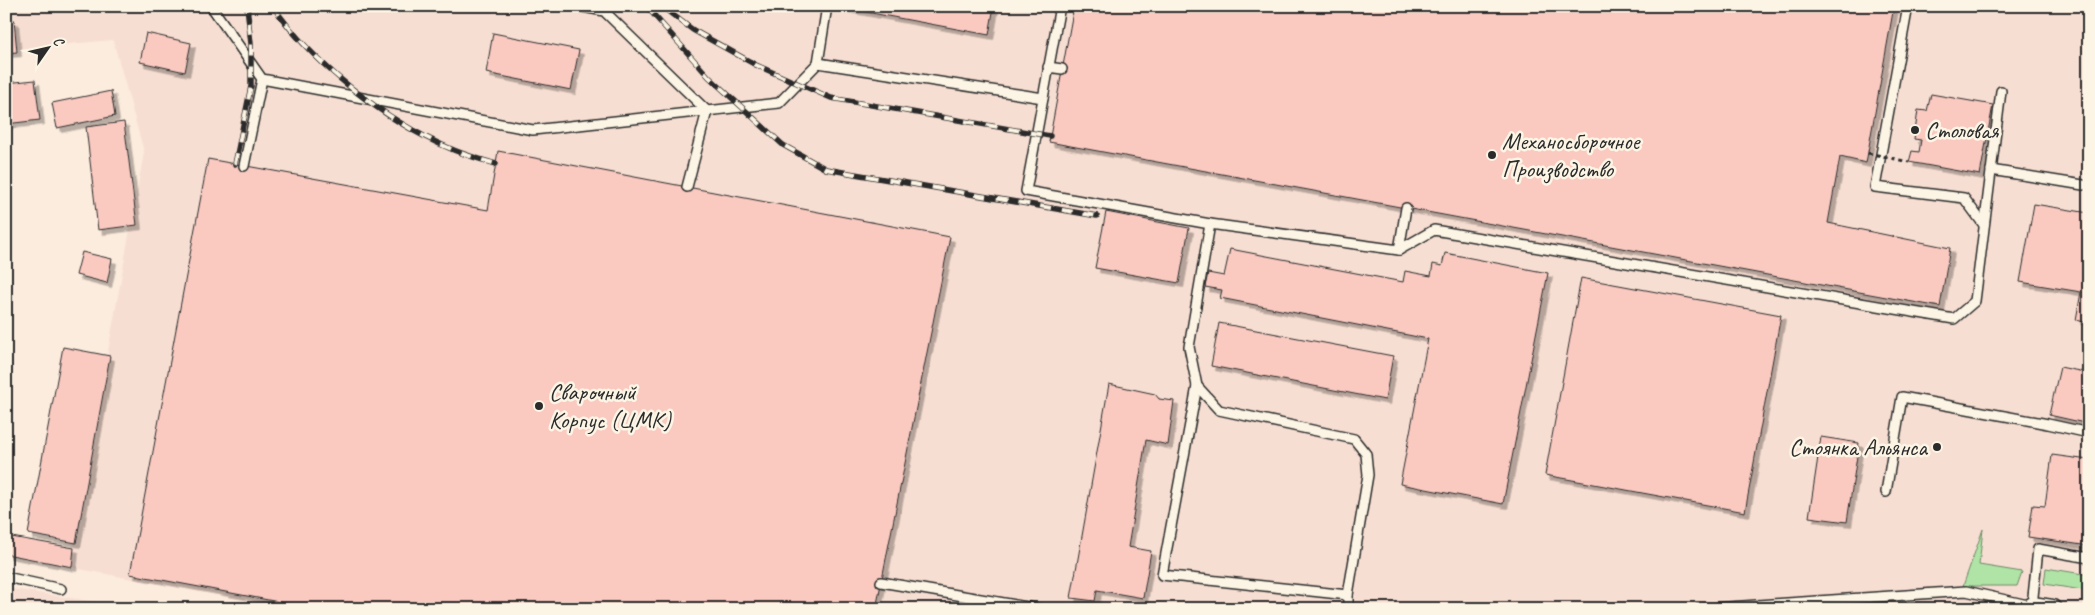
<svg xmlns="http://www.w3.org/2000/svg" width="2095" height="615" viewBox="0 0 2095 615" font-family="Caveat,sans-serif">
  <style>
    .built { fill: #f7ded2 }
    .green { fill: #b0e4a6; stroke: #6e8868 }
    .building { fill: #facac1; stroke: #2b2b2b; filter: url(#shadow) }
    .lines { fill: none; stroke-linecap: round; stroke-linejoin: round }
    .lane-casing { stroke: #2b2b2b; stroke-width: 12 }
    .street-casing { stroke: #2b2b2b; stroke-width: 21 }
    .lane { stroke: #fcf5e5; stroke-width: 9 }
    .street { stroke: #fcf5e5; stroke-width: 18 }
    .rail-casing { stroke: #2b2b2b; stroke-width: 5.5 }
    .rail { stroke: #fcf5e5; stroke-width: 4; stroke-dasharray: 11; stroke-linecap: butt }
    .path-bridge { stroke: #2b2b2b; stroke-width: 3; stroke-dasharray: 4 4; stroke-linecap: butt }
    .poi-dot { fill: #2b2b2b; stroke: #fcf5e5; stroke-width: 2 }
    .labels { text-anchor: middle; stroke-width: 5; stroke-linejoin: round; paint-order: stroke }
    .poi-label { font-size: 24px; fill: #2b2b2b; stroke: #fcf5e5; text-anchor: start }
  </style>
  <defs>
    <filter id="shadow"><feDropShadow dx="4.5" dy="4.5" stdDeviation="0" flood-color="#0004"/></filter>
  </defs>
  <rect width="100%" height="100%" fill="#fcecde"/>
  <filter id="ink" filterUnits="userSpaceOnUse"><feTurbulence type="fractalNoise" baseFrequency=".02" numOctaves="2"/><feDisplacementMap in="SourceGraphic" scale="10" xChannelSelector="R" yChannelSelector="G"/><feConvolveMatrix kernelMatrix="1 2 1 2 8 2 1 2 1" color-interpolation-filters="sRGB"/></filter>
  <g filter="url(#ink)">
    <g class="built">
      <polygon points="6,6 2089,6 2089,609 289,609 69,567 144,152 113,40 6,50"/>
      <polygon points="6,588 141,609 6,609"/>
    </g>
    <g class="green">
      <polygon points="1983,529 1979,565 2022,572 2017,586 1963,586"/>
      <polygon points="2046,568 2089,575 2089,591 2044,584"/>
    </g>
    <g class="building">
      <polygon points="834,6 994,6 989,35"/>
      <polygon points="1074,6 1894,6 1866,163 1840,157 1828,223 1950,248 1940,307 1049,142"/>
      <polygon points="14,20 17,52 6,53 6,21"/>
      <polygon points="146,33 191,43 185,72 140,62"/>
      <polygon points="493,33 579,50 571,90 486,73"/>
      <polygon points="35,80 40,120 6,124 6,83"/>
      <polygon points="111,91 115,116 57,128 52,103"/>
      <polygon points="1931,94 1993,105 1980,175 1909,162 1912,151 1919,152 1921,140 1914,139 1918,110 1927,111"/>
      <polygon points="124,122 137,225 98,230 86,127"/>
      <polygon points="498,151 950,237 876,609 316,609 130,574 208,159 488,210"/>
      <polygon points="2034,204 2089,213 2089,323 2076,320 2081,292 2020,282"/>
      <polygon points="1106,212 1189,228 1179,283 1095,268"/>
      <polygon points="1230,249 1403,282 1405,271 1431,276 1433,264 1442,266 1445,253 1548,273 1503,504 1400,484 1428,339 1220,298 1222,290 1205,287 1208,273 1224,276"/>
      <polygon points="82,252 112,259 107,283 76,275"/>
      <polygon points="1581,278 1781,315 1745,512 1545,475"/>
      <polygon points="1219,323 1393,356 1385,400 1211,366"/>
      <polygon points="63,347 110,356 76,543 28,534"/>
      <polygon points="2060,367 2089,373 2089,424 2049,415"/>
      <polygon points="1109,384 1155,394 1159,399 1174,401 1168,445 1146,440 1128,547 1151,551 1143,598 1097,590 1095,601 1071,598"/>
      <polygon points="1821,437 1859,443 1847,522 1809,517"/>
      <polygon points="2052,455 2089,460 2089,546 2028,537 2033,505 2045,506"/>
      <polygon points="6,536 74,548 72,567 6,554"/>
    </g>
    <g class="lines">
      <g class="lane-casing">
        <g id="lane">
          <polyline points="211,6 262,79 533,130 779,103 818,63 1043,98"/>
          <polyline points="577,6 604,11 707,111 687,187"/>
          <polyline points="1060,6 1026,191 1210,224 1399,250 1434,230 1954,319 1975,301 2001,91"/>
          <polyline points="1908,6 1875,187 1964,198 1984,225"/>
          <polyline points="818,63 827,6"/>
          <polyline points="1048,67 1062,69"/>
          <polyline points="244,166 262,79"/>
          <polyline points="1991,170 2083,185"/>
          <polyline points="1210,224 1189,347 1197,386 1219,410 1354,439 1366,454 1368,475 1348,595 1348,609"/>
          <polyline points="1399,250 1406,208"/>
          <polyline points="1197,386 1162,575 1348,595"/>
          <polyline points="1886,492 1902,397 2048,424 2089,433"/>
          <polyline points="6,577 61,589"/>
          <polyline points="881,582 1039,609"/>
          <polyline points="1699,609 1966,591 2032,606 2038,549 2089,558"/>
        </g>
      </g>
      <g class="street-casing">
        <polyline id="street" points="2033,609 2032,606 2052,609"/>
      </g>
      <use href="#lane" class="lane"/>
      <use href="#street" class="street"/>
      <g class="rail-casing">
        <g id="rail">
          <path d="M 273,6 C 312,63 385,121 449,148 C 464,155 480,159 496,164"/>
          <polyline points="646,6 709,77 783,145 826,169 1097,216"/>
          <polyline points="661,6 693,30 756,65 831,98 1050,136"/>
          <polyline points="235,164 251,86 251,44 247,6"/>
        </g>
      </g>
      <use href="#rail" class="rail"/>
      <polyline class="path-bridge" points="1868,153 1909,162"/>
    </g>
  </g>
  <g class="poi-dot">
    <circle cx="1915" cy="130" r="5"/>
    <circle cx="1492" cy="155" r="5"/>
    <circle cx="539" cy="406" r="5"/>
    <circle cx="1937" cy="447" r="5"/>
  </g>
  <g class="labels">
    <g class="poi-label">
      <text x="1925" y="138">Столовая</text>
      <text x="1502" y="149">Механосборочное<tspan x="1502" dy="28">Производство</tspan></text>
      <text x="549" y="400">Сварочный<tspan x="549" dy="28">Корпус (ЦМК)</tspan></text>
      <text x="1927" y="455" text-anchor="end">Стоянка Альянса</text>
    </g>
  </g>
  <rect width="2095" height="615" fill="none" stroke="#fcf5e5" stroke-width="25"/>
  <rect x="12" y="12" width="2070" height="590" fill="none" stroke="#2b2b2b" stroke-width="2" filter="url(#ink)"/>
  <g transform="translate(48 48) rotate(56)" stroke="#fcf5e5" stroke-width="4" paint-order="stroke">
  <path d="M0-4L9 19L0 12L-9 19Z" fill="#2b2b2b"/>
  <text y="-8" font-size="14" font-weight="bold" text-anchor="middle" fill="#2b2b2b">С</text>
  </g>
</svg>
